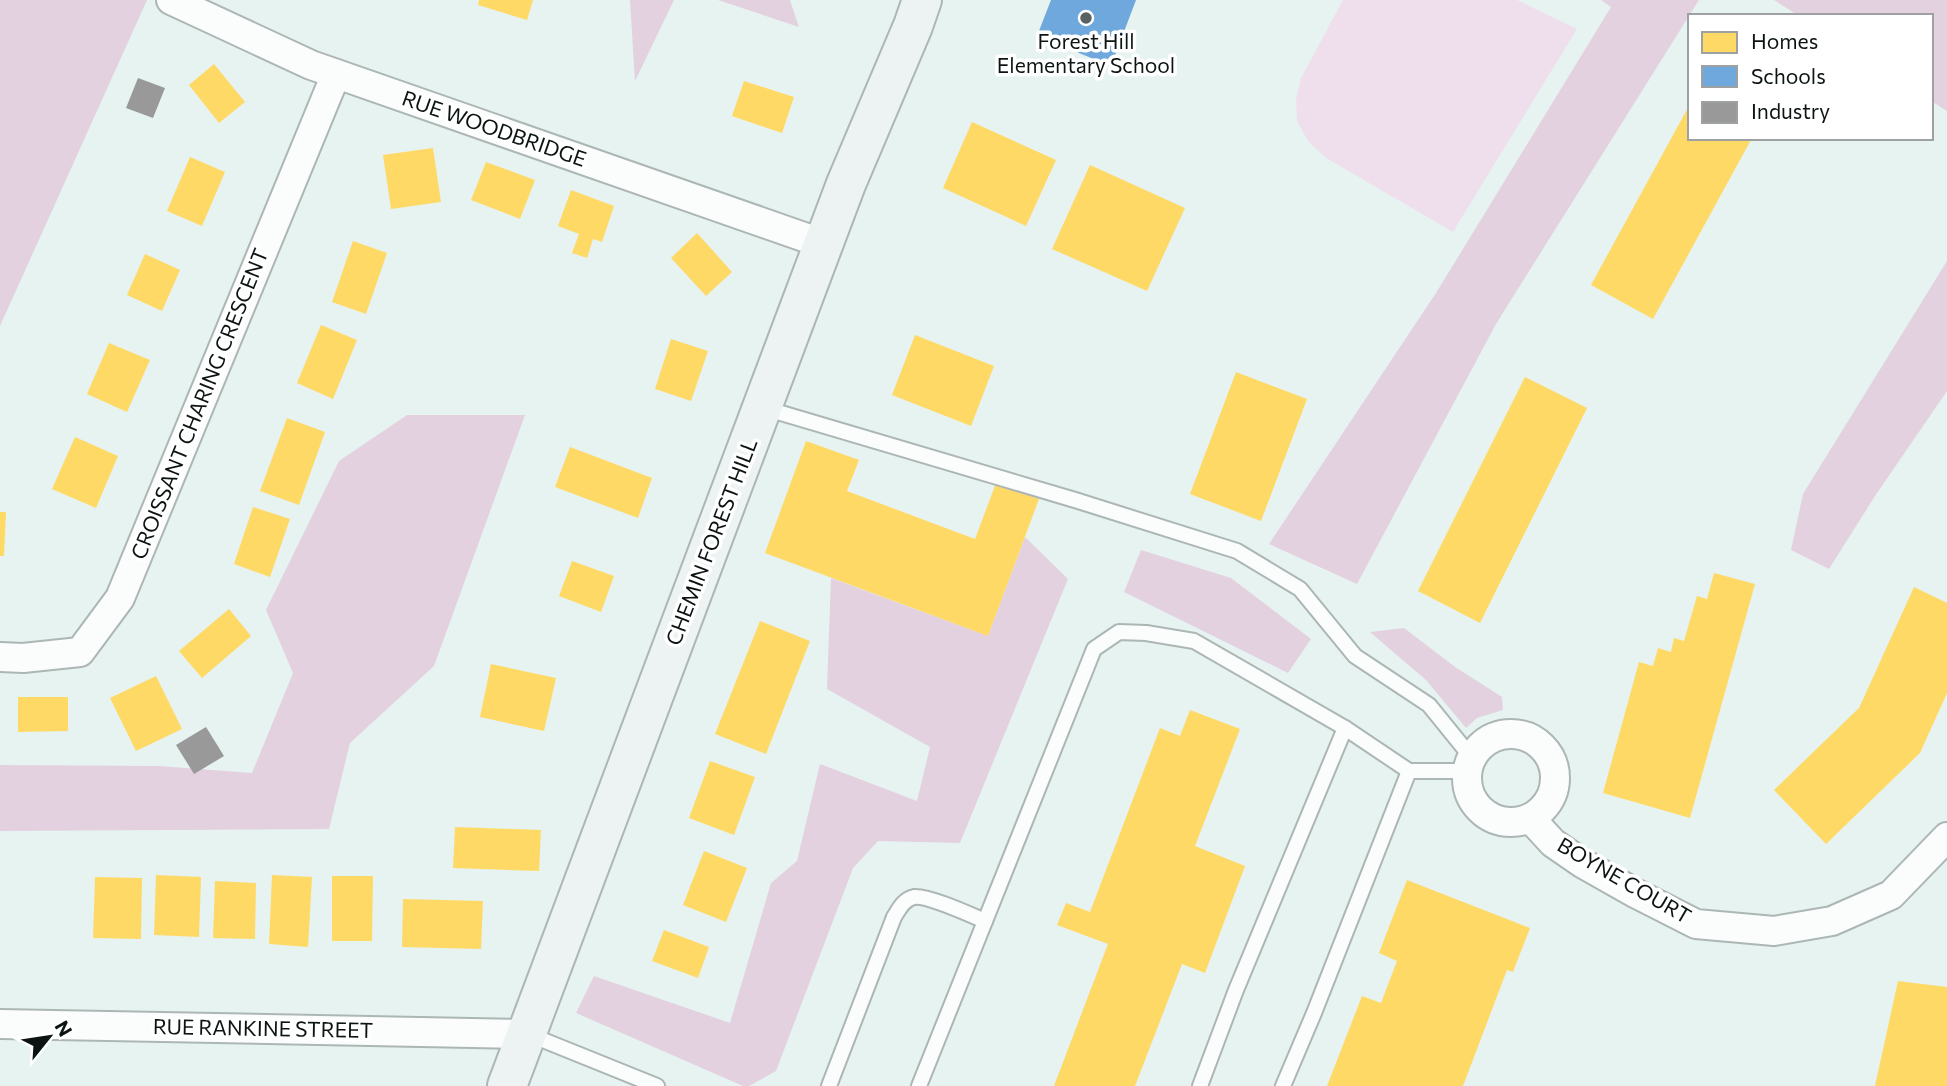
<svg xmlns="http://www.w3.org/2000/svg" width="1947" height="1086" viewBox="0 0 1947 1086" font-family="Commissioner,sans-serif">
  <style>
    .green { fill: #efdfed }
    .forest { fill: #e3d1e0 }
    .homes { fill: #ffd966 }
    .schools { fill: #6fa8dc }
    .industry { fill: #999 }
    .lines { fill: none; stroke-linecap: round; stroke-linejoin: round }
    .lane-casing { stroke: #acb6b5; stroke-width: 18 }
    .street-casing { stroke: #acb6b5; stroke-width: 32 }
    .secondary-casing { stroke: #acb6b5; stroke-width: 42 }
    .lane { stroke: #fbfdfd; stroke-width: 14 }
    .street { stroke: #fbfdfd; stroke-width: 28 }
    .secondary { stroke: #edf2f2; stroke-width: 38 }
    .poi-dot { fill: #586261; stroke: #fff; stroke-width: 2.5 }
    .labels { text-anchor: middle; stroke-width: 7; stroke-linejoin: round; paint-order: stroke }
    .poi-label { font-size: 21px; fill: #0b1413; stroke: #fff }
    .street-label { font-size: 21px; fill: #0b1413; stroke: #fff }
  </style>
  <rect width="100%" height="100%" fill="#e6f3f1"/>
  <polygon class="green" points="1343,0 1517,0 1577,29 1453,232 1326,158 1308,141 1297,121 1296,99 1301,78"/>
  <g class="forest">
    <polygon points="0,0 147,0 0,326"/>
    <polygon points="630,0 674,0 635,81"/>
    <polygon points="718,0 790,0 799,27"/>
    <polygon points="1601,0 1699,0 1496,324 1357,584 1269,544 1436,293 1611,7"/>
    <polygon points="1774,0 1947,0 1947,111 1931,101 1931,16 1799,16"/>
    <polygon points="1947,261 1947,391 1875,496 1829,569 1791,550 1803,494"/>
    <polygon points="407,415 525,415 434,666 350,743 329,829 0,831 0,765 159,766 252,773 293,673 266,610 339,461"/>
    <polygon points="1025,537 1068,579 960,843 878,841 853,868 776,1071 749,1086 743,1086 576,1013 594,976 730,1023 771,883 797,861 820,764 917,801 930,747 827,689 831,578 988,636"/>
    <polygon points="1141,550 1231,578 1311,639 1288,673 1124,592"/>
    <polygon points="1404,628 1455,667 1502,697 1503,710 1477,718 1466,728 1426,680 1370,632"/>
  </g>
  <g class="homes">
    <polygon points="479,0 533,0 527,20 478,5"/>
    <polygon points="214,64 245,102 219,123 189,85"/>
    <polygon points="744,81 794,97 782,133 732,116"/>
    <polygon points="1690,104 1690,138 1752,138 1653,319 1591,285"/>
    <polygon points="972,122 1056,160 1026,226 943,188"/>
    <polygon points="433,148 441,202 391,209 383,155"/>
    <polygon points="190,157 225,172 202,226 167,211"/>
    <polygon points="486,162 535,180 520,219 471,200"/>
    <polygon points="1090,165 1185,208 1147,291 1052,249"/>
    <polygon points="571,190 614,206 602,242 593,239 587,258 572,253 579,234 558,226"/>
    <polygon points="697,233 732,272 706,296 671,258"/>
    <polygon points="353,241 387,253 366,314 332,302"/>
    <polygon points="145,254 180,270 162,311 127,295"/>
    <polygon points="321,325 357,340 333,399 297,383"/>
    <polygon points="915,335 994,366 971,426 892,395"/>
    <polygon points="671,339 708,351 691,401 655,389"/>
    <polygon points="109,343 150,360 127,412 87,394"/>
    <polygon points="1236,372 1307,399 1261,521 1190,494"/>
    <polygon points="1525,377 1587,408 1480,623 1418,591"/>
    <polygon points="287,418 325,432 299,505 260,491"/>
    <polygon points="75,437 118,456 96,508 52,489"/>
    <polygon points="806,441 859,460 847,491 975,539 996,483 1039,499 988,636 765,553"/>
    <polygon points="570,447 652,478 638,518 555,487"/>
    <polygon points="253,507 290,519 270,577 234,564"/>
    <polygon points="0,512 6,512 4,556 0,556"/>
    <polygon points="572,561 614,576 601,612 559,596"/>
    <polygon points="1714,573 1755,584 1690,818 1603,793 1639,662 1653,666 1658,648 1671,652 1674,638 1684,641 1697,596 1707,599"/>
    <polygon points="1914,587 1947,603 1947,693 1920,753 1826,844 1774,790 1859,708"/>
    <polygon points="229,609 251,636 202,678 179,651"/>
    <polygon points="760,621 810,641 766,754 715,734"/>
    <polygon points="491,664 556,678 544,731 480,717"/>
    <polygon points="156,676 182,729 136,751 110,698"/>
    <polygon points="18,697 68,697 68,731 18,732"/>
    <polygon points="1190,710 1240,729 1195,846 1245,866 1205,973 1182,964 1135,1086 1054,1086 1108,944 1057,925 1066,903 1090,912 1160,728 1180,736"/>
    <polygon points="710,761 755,777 734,835 689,818"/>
    <polygon points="455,827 541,830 539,871 453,868"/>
    <polygon points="704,851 747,868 726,922 683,905"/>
    <polygon points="156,875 201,877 199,937 154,935"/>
    <polygon points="272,875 312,877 308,947 269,944"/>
    <polygon points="332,876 373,876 372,941 332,941"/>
    <polygon points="95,877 142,878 141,939 93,938"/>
    <polygon points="1407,880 1530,928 1523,946 1513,972 1507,970 1463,1086 1327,1086 1362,996 1381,1003 1397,961 1379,953"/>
    <polygon points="215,881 256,883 255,939 213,938"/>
    <polygon points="403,899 483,901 481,949 402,947"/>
    <polygon points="664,930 709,947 698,978 652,961"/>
    <polygon points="1898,981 1947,987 1947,1086 1875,1086"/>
  </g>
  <polygon class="schools" points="1051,0 1136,0 1111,66 1037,36"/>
  <g class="industry">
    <polygon points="138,78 165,88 153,118 126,108"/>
    <polygon points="206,727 224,756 194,774 176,745"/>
  </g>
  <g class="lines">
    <g class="lane-casing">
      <g id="lane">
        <polyline points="764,408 1075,500 1237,551 1300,589 1355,656 1429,705 1472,758"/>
        <polyline points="528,1034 657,1086"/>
        <path d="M 829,1086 L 894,917 C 899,909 904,899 914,897 C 927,895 971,915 985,921"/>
        <polyline points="919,1086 1094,649 1119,632 1146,633 1194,641 1345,728 1409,771 1468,771"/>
        <polyline points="1200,1086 1236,990 1345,728"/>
        <polyline points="1283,1086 1314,1013 1409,771"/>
      </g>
    </g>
    <g class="street-casing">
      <g id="street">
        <polyline points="171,0 311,65 824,244"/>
        <polyline points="0,657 23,658 80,652 120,598 336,74"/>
        <circle cx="1511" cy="778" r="44"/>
        <polyline points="1530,818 1553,843 1582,863 1635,893 1696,924 1774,931 1832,921 1891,895 1947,837"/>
        <polyline points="0,1024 527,1034"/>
      </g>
    </g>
    <g class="secondary-casing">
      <polyline id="secondary" points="507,1086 846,184 913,26 922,0"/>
    </g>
    <use href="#lane" class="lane"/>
    <use href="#street" class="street"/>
    <use href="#secondary" class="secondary"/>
  </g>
  <circle class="poi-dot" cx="1086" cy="18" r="7"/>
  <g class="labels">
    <g class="poi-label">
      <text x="1086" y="49">Forest Hill<tspan x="1086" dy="24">Elementary School</tspan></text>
    </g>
    <g class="street-label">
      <text transform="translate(494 129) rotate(19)" y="7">RUE WOODBRIDGE</text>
      <text transform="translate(200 404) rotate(-68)" y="7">CROISSANT CHARING CRESCENT</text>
      <text transform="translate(712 542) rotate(-69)" y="7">CHEMIN FOREST HILL</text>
      <text transform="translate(1624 881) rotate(30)" y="7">BOYNE COURT</text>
      <text transform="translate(263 1029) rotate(1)" y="7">RUE RANKINE STREET</text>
    </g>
  </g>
  <rect x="1688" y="14" width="245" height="126" fill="#ffffff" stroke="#9da1a1" stroke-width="2"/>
  <rect x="1702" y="32" width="35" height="21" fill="#ffd966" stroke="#9da1a1" stroke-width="2"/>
  <text x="1751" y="49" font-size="21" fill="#0b1413">Homes</text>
  <rect x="1702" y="66" width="35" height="21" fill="#6fa8dc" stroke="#9da1a1" stroke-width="2"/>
  <text x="1751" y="84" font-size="21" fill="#0b1413">Schools</text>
  <rect x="1702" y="102" width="35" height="21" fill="#999999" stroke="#9da1a1" stroke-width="2"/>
  <text x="1751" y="119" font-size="21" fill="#0b1413">Industry</text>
  <g transform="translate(49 1037) rotate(60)" stroke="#ffffff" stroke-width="5" paint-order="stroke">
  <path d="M0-5L12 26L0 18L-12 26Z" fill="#0b1413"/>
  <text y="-10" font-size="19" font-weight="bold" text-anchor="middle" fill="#0b1413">N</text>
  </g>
</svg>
